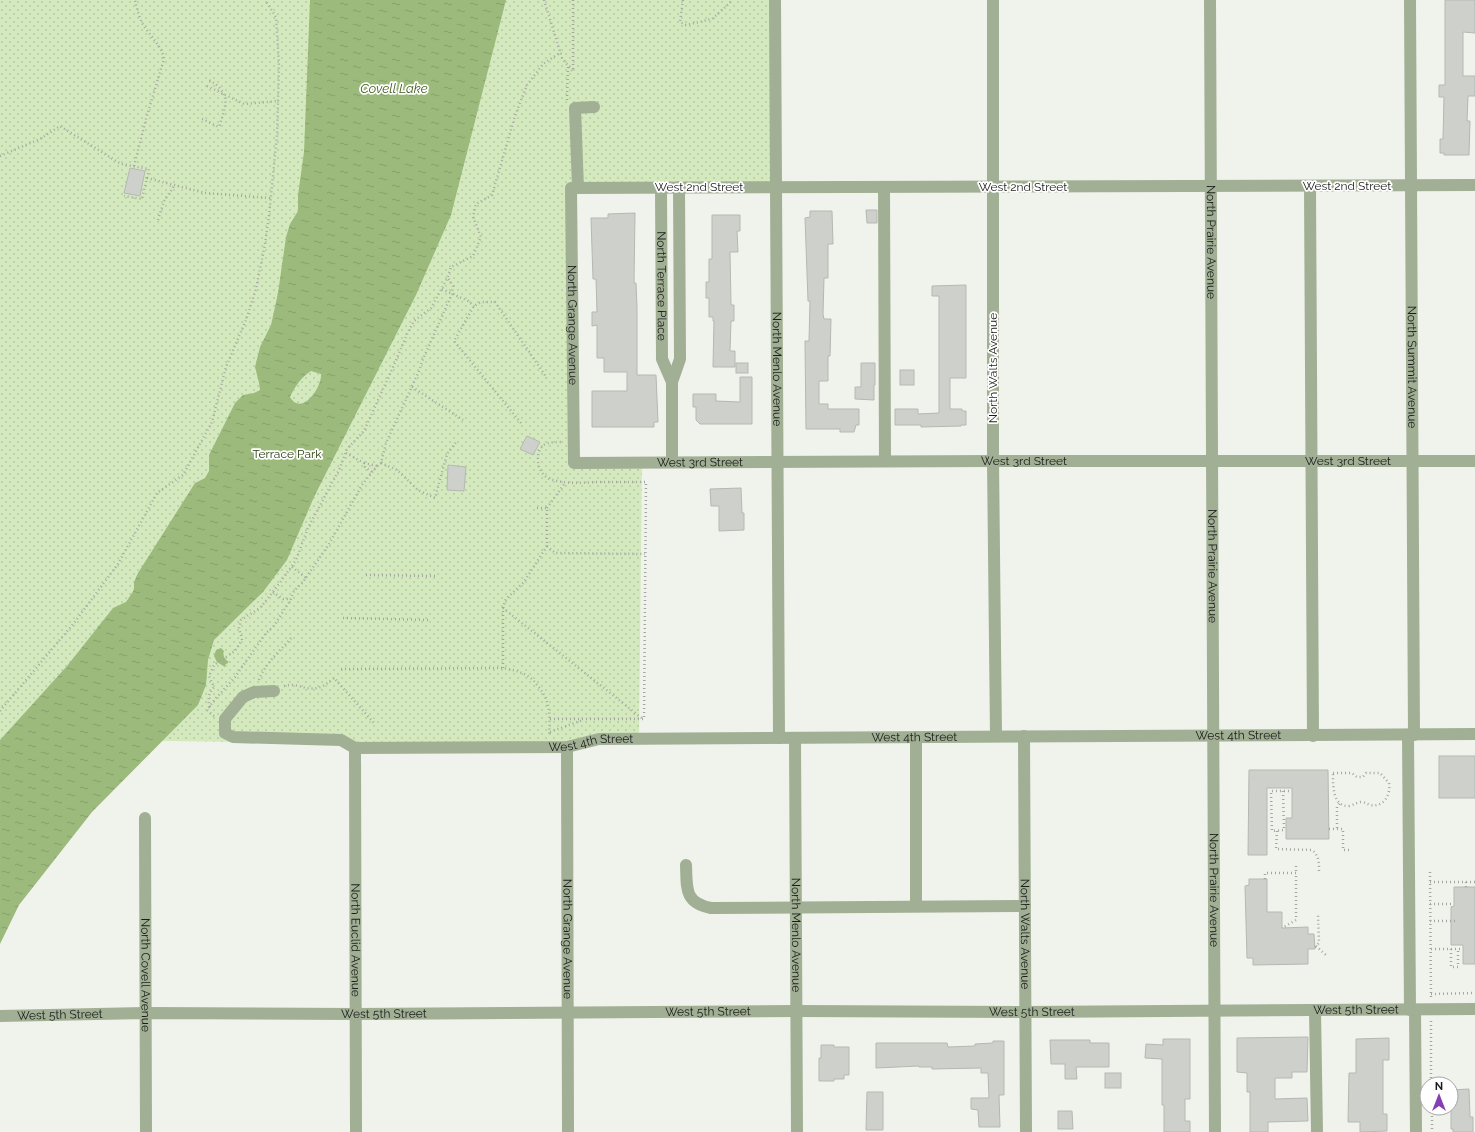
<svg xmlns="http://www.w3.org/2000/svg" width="1475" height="1132" viewBox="0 0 1475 1132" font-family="Raleway,sans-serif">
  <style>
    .park { fill: url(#park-dots) }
    .water { fill: url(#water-ripples); fill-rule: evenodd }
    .building { fill: #ced1cb; stroke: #b5b8b2 }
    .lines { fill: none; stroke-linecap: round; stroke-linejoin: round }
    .path { stroke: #a4a7a1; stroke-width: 2.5; stroke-dasharray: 1 3; stroke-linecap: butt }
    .minor { stroke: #a1af94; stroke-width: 12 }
    .labels { text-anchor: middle; stroke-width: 3.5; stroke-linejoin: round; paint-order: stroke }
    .street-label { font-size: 12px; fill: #1c1d1b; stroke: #fff }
    .park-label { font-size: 12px; fill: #293c10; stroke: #fff }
    .water-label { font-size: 13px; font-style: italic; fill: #415c1c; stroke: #fff }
  </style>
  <defs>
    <pattern id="park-dots" width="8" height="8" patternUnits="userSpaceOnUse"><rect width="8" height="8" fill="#d4eabe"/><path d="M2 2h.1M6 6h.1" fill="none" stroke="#b5c8a3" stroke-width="1.8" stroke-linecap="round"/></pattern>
    <pattern id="water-ripples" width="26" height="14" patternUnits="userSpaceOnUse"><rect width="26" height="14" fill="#9cba7c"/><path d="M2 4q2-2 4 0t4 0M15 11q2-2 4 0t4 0" fill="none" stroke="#869f6b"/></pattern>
  </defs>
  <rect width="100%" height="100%" fill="#f0f3ec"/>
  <polygon class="park" points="0,0 775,0 776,187 572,188 574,462 642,462 639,739 567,747 172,741 0,742"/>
  <g class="water">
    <path d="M 310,0 L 506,0 L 451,215 L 416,295 L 314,497 L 287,560 L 263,592 L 214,640 L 208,660 L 206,685 L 198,705 L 92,812 L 19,905 L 0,944 L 0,740 L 67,666 L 113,608 L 126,602 L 134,590 L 134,582 L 138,573 L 195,483 L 205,478 L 209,471 L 209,455 L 235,403 L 243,395 L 254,393 L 260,390 L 259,383 L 255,367 L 260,347 L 271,325 L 278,293 L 286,237 L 290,224 L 298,211 L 298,195 L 304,152 ZM 311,371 L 321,374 C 322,387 302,417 290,397 C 294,388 302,376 311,371 Z"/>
    <path d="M 221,648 L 224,651 C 222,655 225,660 229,662 L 225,665 L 225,667 L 217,662 L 214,656 L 216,650 Z"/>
  </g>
  <g class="building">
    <polygon points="1445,0 1475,0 1475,33 1463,32 1463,76 1475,76 1475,96 1468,96 1467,121 1470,121 1469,155 1444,155 1444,153 1440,153 1440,139 1443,139 1444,97 1439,97 1439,85 1445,85"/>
    <polygon points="130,168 145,171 140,196 124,193"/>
    <polygon points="866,210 877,210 877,223 867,223"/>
    <polygon points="810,211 832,211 833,244 828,244 828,278 824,278 823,314 824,319 831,319 830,356 828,356 828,381 819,381 819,404 828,404 828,409 859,409 859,425 856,425 854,432 840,432 840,429 806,429 805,341 809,341 810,301 808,301 805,218 810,217"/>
    <polygon points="635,213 634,283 636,283 637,308 637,375 656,375 658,422 654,422 654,427 592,427 592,391 627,391 627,372 604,372 604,358 597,358 597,325 592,326 592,312 597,312 596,279 593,279 591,218 608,218 608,214"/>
    <polygon points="712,215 740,215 740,231 737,231 738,252 730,252 731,305 734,305 734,321 731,321 730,351 735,351 735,367 713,367 714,321 713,321 713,317 709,317 709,298 706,298 706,282 709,282 709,259 712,259"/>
    <polygon points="966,285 966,378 950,378 950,409 962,409 962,411 966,411 966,425 961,425 961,426 921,427 921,425 895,425 895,409 918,409 918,414 939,413 939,296 932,296 932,286"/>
    <rect x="736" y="363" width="12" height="10"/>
    <polygon points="861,363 875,363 875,385 874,385 874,400 855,399 855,387 861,387"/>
    <rect x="900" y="370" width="14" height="15"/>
    <polygon points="740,377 752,377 752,424 700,424 696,420 696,407 693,407 693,394 716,394 716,401 740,402"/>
    <polygon points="527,436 540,442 533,455 520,449"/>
    <polygon points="448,465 466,467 464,491 447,490"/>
    <polygon points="741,488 742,513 744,513 744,530 719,531 719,506 711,506 710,489"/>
    <rect x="1439" y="756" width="36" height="42"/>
    <polygon points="1249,770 1328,770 1329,839 1286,839 1286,818 1292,818 1292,788 1267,788 1267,855 1248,855"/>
    <polygon points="1249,879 1267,879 1267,912 1282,912 1282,928 1308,927 1308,934 1314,934 1315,949 1308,949 1308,964 1253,965 1253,958 1247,958 1245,886 1249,885"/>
    <polygon points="1454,887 1475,887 1475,964 1463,964 1463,945 1451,945 1451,907 1454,906"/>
    <polygon points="1308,1037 1307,1072 1292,1072 1292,1078 1275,1078 1275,1099 1307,1098 1308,1121 1268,1122 1268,1132 1250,1132 1250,1092 1247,1092 1247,1073 1237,1072 1237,1038"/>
    <polygon points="1389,1038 1389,1060 1383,1060 1383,1114 1387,1114 1387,1131 1360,1132 1360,1122 1348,1122 1349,1073 1356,1073 1356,1039"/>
    <polygon points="1163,1039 1190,1039 1190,1099 1185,1099 1185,1121 1190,1121 1190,1132 1164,1132 1164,1105 1162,1105 1162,1059 1145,1058 1146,1044 1163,1045"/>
    <polygon points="1050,1040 1090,1040 1090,1043 1109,1043 1109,1067 1076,1067 1077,1079 1065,1079 1065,1064 1051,1064"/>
    <polygon points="993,1041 1004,1041 1004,1095 999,1095 1000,1127 979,1127 978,1110 971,1109 971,1098 989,1098 988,1073 981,1073 981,1068 932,1069 932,1067 919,1067 919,1066 876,1068 876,1043 947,1043 948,1047 975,1046 975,1044 993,1043"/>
    <polygon points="821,1045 834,1045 834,1047 849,1047 849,1075 844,1075 844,1079 834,1079 834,1081 819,1081 819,1058 821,1058"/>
    <rect x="1105" y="1073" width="16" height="15"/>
    <polygon points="1469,1089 1470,1117 1473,1117 1473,1132 1453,1132 1453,1129 1451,1129 1451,1090"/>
    <polygon points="867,1092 883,1092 883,1130 866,1130"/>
    <polygon points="1058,1111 1072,1111 1073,1129 1058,1129"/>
  </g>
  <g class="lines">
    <g class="path">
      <polyline points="544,0 562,58 573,72"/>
      <polyline points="573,0 573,71"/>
      <polyline points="683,0 680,22 686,25 712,19 733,0"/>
      <polyline points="207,86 244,104 279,101"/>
      <polyline points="567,100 568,65"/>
      <path d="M 202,119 L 219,127 C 226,106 232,93 209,80"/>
      <polyline points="0,156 40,139 60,126 121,164 149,169 142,199 124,196"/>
      <path d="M 134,166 L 146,119 L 164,59 C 162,47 153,39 146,29 C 140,21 137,10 135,0"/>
      <polyline points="147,178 205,193 270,198"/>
      <polyline points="158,220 164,201 174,186"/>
      <polyline points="442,289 468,301 474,306"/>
      <polyline points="412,387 463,420"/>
      <polyline points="521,423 454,341 474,306 481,302 495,302 547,378"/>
      <polyline points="346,453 364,463 365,467 372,472"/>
      <polyline points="364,463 377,466"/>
      <polyline points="381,463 397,470 418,490 435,498 447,454 457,441"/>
      <polyline points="547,508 565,483"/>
      <polyline points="547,546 555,553 645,554"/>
      <polyline points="292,567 306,578"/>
      <polyline points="366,575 435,576"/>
      <polyline points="273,592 283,599 291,599"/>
      <polyline points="503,608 643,719"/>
      <polyline points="343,618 429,620"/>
      <polyline points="503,668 503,607 506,599 524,582 547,546 547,508 536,508"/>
      <path d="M 341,669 L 503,668 C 512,670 521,671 529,677 C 533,679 535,683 538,686 C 551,702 550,716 549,736"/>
      <path d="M 259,680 C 265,663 281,650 292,637"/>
      <path d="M 284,686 C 297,682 305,691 317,688 C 323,687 329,682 334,678 L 374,723"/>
      <path d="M 210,707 C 207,699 209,693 214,687 L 209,676 L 214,665 L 235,651 L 242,640 L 239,628 L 241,620 L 260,608 L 279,584 L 296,560 L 308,528 L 340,468 L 347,449 L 364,431 L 394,365 L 408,332 L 414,321 L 431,308 L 447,279 L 451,267 L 473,256 L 481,237 L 473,217 L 476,204 L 492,195 L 515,116 L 527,85 L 543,64 L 561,52"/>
      <polyline points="0,711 74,623 118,564 157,493 183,475 212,422 226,367 246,320 256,289 265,244 269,216 277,135 279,65 276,17 265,0"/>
      <polyline points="214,716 207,710 216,698 235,677 266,633 273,627 290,601 294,591 303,582 329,544 362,485 377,466 381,463 386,443 419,371 423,359 452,294 453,286 448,278"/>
      <path d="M 550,719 L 644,719 L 646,482 C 629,482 613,482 596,482 C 580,483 565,484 550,479 C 538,475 533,453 544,445 C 548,442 557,442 562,442"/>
      <polyline points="550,732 583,720"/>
      <path d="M 1333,773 L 1352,773 L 1357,777 L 1363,777 L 1366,773 L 1380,773 L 1389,783 C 1391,794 1384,808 1370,805 C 1367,804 1365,802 1361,802 C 1357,802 1354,805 1349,806 C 1332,807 1333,784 1333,773 Z"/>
      <polyline points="1283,791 1284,830 1272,831 1271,791 1292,791"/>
      <polyline points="1337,828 1337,807 1340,803"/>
      <polyline points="1329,829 1343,829 1343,850 1351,850"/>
      <path d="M 1277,831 L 1276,849 L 1312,850 C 1320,856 1319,866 1319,874"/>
      <polyline points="1296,866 1296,873"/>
      <polyline points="1430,872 1431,998"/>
      <polyline points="1265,879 1265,873 1296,873 1296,920 1282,928"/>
      <polyline points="1430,882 1475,882"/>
      <polyline points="1466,882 1466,888"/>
      <polyline points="1430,904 1454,904"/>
      <polyline points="1430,921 1457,921"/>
      <polyline points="1316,946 1326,955"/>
      <polyline points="1315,947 1319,943 1318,914"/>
      <polyline points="1431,949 1463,949"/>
      <polyline points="1451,949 1451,967 1458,967 1458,949"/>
      <polyline points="1431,994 1475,993"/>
      <polyline points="1431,1021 1431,1084"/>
      <polyline points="1432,1108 1432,1132"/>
    </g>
    <g class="minor">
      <path id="s1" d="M 775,0 L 779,738"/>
      <polyline points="993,0 993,461 996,736"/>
      <path id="s2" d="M 1210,0 L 1215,1132"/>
      <path id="s3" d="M 1410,0 L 1414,735"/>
      <path id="s4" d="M 1475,185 L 571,188 L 574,463 L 993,461 L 1475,461"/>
      <polyline points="1310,186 1313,736"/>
      <polyline points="884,187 885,461"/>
      <polyline points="578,188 575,108 594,107"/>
      <path id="s5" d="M 661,188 L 662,359 L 672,382"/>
      <polyline points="672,462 672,382 680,359 679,187"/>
      <path id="s6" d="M 274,691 L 254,692 L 243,697 L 225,719 L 225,733 L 233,737 L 341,740 L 355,748 L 567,747 L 599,739 L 1475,734"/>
      <polyline points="1408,735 1410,1010"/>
      <path id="s7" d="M 1024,736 L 1026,1132"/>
      <polyline points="916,737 916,906"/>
      <path id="s8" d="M 795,738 L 797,1132"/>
      <path id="s9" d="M 567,747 L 568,1132"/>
      <path id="s10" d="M 355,748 L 356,1132"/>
      <path id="s11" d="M 145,818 L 146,1132"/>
      <path d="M 686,865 C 687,888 684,903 711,908 L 1025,906"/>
      <polyline points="1315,1010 1317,1132"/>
      <polyline points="1415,1010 1416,1132"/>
      <path id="s12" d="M 0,1016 L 145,1013 L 355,1014 L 796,1011 L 1026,1012 L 1475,1009"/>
    </g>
  </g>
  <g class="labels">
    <g class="street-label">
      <text x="1347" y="190">West 2nd Street</text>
      <text x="699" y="191">West 2nd Street</text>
      <text x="1023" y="191">West 2nd Street</text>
      <text dy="4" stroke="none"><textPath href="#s2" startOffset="242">North Prairie Avenue</textPath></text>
      <text dy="4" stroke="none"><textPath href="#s5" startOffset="98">North Terrace Place</textPath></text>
      <text dy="4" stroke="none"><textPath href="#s4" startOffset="1041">North Grange Avenue</textPath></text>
      <text dy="4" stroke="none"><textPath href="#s3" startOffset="367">North Summit Avenue</textPath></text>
      <text transform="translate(993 368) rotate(-90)" y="4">North Walts Avenue</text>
      <text dy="4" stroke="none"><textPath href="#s1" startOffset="369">North Menlo Avenue</textPath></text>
      <text dy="4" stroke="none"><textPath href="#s4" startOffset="1629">West 3rd Street</textPath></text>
      <text dy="4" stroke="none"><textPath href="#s4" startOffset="1953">West 3rd Street</textPath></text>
      <text dy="4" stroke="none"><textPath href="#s4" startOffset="1305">West 3rd Street</textPath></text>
      <text dy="4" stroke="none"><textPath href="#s2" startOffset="566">North Prairie Avenue</textPath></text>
      <text dy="4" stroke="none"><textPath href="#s6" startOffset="1092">West 4th Street</textPath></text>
      <text dy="4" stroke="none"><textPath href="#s6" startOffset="768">West 4th Street</textPath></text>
      <text dy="4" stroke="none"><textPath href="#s6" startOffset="444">West 4th Street</textPath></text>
      <text dy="4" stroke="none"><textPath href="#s2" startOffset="890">North Prairie Avenue</textPath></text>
      <text dy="4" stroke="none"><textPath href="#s7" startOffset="198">North Walts Avenue</textPath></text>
      <text dy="4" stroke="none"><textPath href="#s8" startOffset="197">North Menlo Avenue</textPath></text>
      <text dy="4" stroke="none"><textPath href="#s9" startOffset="192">North Grange Avenue</textPath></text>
      <text dy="4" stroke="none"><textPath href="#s10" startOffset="192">North Euclid Avenue</textPath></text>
      <text dy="4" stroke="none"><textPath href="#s11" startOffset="157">North Covell Avenue</textPath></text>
      <text dy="4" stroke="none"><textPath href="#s12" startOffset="1356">West 5th Street</textPath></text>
      <text dy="4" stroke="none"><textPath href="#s12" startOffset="708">West 5th Street</textPath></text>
      <text dy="4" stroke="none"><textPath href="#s12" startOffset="1032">West 5th Street</textPath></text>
      <text dy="4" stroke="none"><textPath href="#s12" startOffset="384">West 5th Street</textPath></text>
      <text dy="4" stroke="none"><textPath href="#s12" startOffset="60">West 5th Street</textPath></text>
    </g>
    <g class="park-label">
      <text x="287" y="458">Terrace Park</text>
    </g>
    <g class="water-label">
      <text x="394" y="93">Covell Lake</text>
    </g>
  </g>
  <g transform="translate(1439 1096)"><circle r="19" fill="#ffffff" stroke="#a4a5a4"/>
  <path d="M0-3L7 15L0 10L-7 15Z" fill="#853fb2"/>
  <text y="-6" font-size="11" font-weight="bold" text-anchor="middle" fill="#1c1d1b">N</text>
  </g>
</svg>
